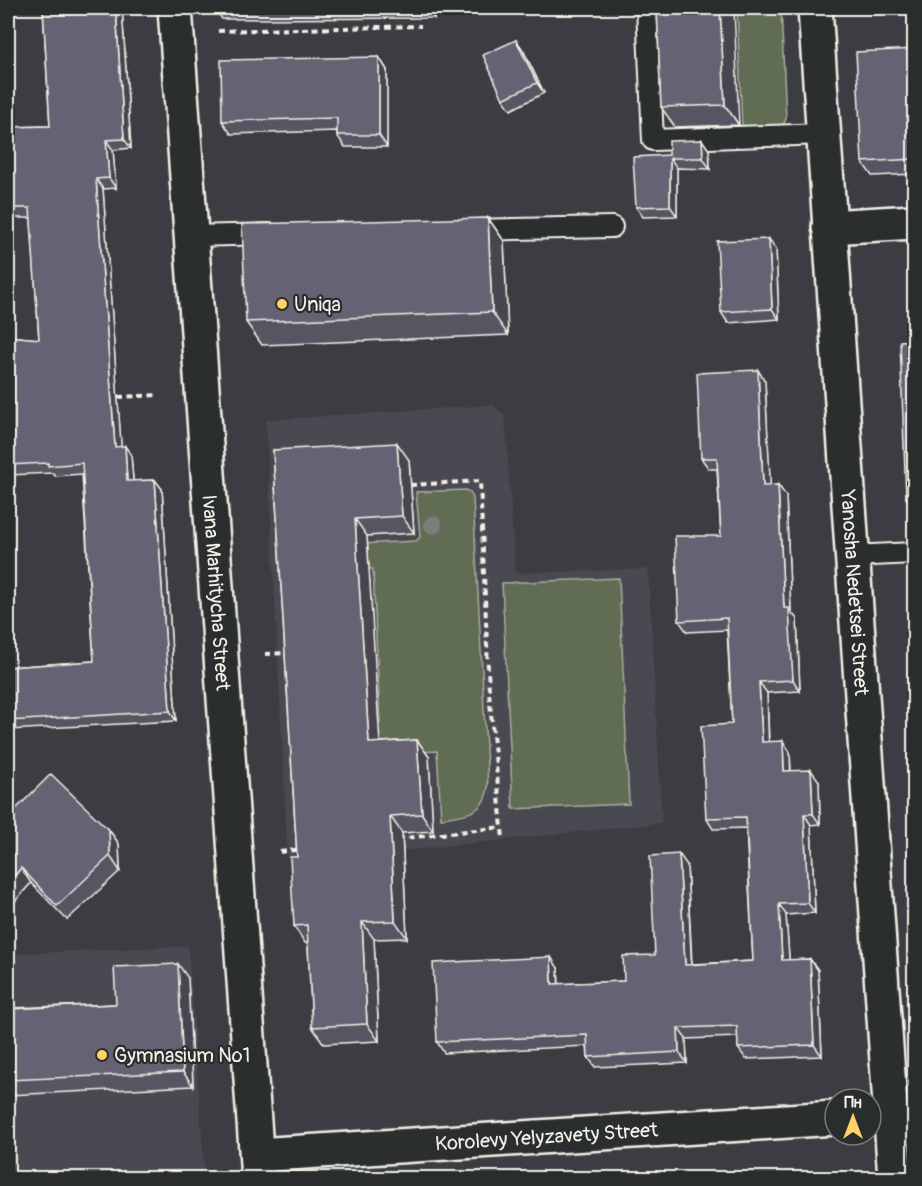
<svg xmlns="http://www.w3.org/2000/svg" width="922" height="1186" viewBox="0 0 922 1186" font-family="Pangolin,sans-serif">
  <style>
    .built { fill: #494851 }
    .green { fill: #606c53; stroke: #aaae9e; stroke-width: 1.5 }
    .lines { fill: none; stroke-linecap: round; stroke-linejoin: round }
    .service-casing { stroke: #f4f1e8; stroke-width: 24 }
    .minor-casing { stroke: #f4f1e8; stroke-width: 38 }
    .path { stroke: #f4f1e8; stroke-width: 4; stroke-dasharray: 6 4.5; stroke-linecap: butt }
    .service { stroke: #2a2d2e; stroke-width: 20 }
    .minor { stroke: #2a2d2e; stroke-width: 33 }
    .tree { fill: #7c7f79 }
    .wall { fill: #585463; stroke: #f4f1e8; stroke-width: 1.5 }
    .shaded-wall { fill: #474550; stroke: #f4f1e8; stroke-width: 1.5 }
    .building { fill: #666273; stroke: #f4f1e8; stroke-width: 1.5 }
    .poi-dot { fill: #ffd166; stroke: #2a2d2e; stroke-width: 2 }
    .labels { text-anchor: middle; stroke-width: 4.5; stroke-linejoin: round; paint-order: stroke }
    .poi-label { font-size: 20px; fill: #f4f1e8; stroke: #2a2d2e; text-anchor: start }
    .street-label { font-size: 20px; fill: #f4f1e8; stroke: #2a2d2e }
  </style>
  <rect width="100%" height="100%" fill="#3c3d43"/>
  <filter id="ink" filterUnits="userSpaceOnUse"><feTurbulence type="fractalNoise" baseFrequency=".0167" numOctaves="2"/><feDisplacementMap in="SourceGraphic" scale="12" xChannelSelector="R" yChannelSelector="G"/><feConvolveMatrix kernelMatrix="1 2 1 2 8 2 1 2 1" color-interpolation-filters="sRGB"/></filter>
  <g filter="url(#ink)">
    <g class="built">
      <polygon points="493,405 505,416 515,573 648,569 662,823 288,863 266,420"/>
      <polygon points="188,946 205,1178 8,1178 8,954"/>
    </g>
    <g class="green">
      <polygon points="737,8 781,8 786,119 783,125 742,126"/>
      <path d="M 465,490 L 470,492 L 473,498 L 488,786 C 485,815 464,815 441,818 L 437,751 L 373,755 L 371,723 L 380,723 L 373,569 L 362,569 L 361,544 L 416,541 L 420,537 L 416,492 Z"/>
      <polygon points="619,578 629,804 513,809 502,583"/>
    </g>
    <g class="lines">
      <g class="service-casing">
        <g id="service">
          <polyline points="647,8 653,140 823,134"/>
          <polyline points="470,230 612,227"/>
          <polyline points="191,236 269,234"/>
          <polyline points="852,556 914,553"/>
        </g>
      </g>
      <g class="minor-casing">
        <g id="minor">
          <path id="s1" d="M 175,8 L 258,1178"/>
          <path id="s2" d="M 815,8 L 895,1178"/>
          <polyline points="829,227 914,222"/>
          <path id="s3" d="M 257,1155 L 835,1118"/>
        </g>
      </g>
      <g class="path">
        <polyline points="218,31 421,26"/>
        <polyline points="118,397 158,395"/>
        <polyline points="410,485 480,481 489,692 503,839"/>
        <polyline points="265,654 289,653"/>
        <polyline points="398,839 502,827"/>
        <polyline points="280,852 301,849"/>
      </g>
      <use href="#service" class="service"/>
      <use href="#minor" class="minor"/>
    </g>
    <circle class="tree" cx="433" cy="525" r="9"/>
    <g class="wall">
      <polygon points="43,8 122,8 131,148 113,150 116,188 103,189 121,446 131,455 133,481 155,480 162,489 176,721 8,730 8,667 94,661 82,474 55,476 53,473 8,475 8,336 39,339 31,218 8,218 8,127 50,126"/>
      <polygon points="214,8 434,8 434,18 222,19"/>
      <polygon points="657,8 739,125 675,127 661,107"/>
      <polygon points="516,40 523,50 544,93 511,110 503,99"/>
      <polygon points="915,49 915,174 872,176 862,162"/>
      <polygon points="379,57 387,70 387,147 345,147 337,135 337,131 231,134 222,121"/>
      <polygon points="702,140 709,150 710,169 677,168 677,216 643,217 636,207 669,155"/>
      <polygon points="488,218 504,241 508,335 262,345 246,322"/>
      <polygon points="776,249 779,319 728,323 721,312"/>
      <polygon points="915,340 915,510 906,498"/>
      <polygon points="765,381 770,486 778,485 786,496 791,612 797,619 800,691 767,693 769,741 790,752 791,771 819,781 820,824 811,825 815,913 786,915 789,960 810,959 818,970 822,1056 746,1059 738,1048 738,1037 686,1039 687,1063 595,1067 588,1057 587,1046 444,1053 437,1042 558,968 559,984 624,981 655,955 687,865 692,964 753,961 746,828 713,829 706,818 732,724 727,630 687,632 679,621 721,536 717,469 709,469 701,458"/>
      <polygon points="273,450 409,460 414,533 367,536 379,742 417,740 429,757 433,831 402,833 407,938 374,939 379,1041 324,1044 312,1027 308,943 305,943 294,926 297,857"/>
      <polygon points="9,816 109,830 119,844 120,871 67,920 31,883 8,909"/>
      <polygon points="188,978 193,1086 8,1095 8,994 11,998 11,1008 116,1004"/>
    </g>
    <g class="shaded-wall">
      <polygon points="116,8 122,8 131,148 124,139"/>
      <polygon points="427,8 434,8 434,18"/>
      <polygon points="720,8 734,8 739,125 725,105"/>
      <polygon points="516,40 523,50 544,93 537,83"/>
      <polygon points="379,57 387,70 387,147 379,135"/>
      <polygon points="106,140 113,150 116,188 109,178"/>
      <polygon points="702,140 709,150 710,169 703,158"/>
      <polygon points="670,158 677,168 677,216 670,206"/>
      <polygon points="96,179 103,189 122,457 115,447"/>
      <polygon points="488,218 504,241 508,335 492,312"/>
      <polygon points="769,239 776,249 779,319 772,309"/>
      <polygon points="758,370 765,381 771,497 763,486"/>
      <polygon points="397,443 409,460 414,533 402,516"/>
      <polygon points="125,446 131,455 134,491 127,481"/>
      <polygon points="155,480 162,489 176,721 170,711"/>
      <polygon points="778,485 786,496 791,612 797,619 800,691 793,680 784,608"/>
      <polygon points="355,519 367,536 381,760 369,743"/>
      <polygon points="759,682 767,693 769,753 762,742"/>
      <polygon points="417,740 429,757 433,831 422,814"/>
      <polygon points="783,741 790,752 791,782 784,771"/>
      <polygon points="811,770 819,781 820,824 813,814"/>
      <polygon points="804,814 811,825 815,913 808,903"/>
      <polygon points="390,816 402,833 407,938 395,921"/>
      <polygon points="109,830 119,844 120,871 110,856"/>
      <polygon points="679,854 687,865 692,975 685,965"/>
      <polygon points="21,868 31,883 8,909 8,884"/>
      <polygon points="779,904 786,915 790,971 782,960"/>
      <polygon points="362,922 374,939 379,1041 367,1024"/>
      <polygon points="551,957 558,968 559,995 552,984"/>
      <polygon points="810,959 818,970 822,1056 814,1045"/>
      <polygon points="178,964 188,978 193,1086 183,1072"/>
      <polygon points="8,994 11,998 12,1023 8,1017"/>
      <polygon points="678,1028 686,1039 687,1063 679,1052"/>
    </g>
    <g class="building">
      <polygon points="43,8 116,8 124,139 106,140 109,178 96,179 115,447 125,446 127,481 155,480 170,711 8,721 8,667 94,661 82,463 48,466 48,463 8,465 8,336 39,339 30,208 8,208 8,127 50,126"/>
      <polygon points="657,8 720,8 725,105 661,107"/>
      <polygon points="516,40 537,83 503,99 483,55"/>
      <polygon points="915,49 915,159 862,162 856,52"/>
      <polygon points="379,57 379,135 337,135 337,118 222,121 221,60"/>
      <polygon points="702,140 703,158 670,158 670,206 636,207 633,157 669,155 669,141"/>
      <polygon points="488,218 492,312 246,322 242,224"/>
      <polygon points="769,239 772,309 721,312 717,241"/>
      <polygon points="915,340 915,498 906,498 900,341"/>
      <polygon points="758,370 763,486 778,485 784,608 789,608 793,680 759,682 762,742 783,741 784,771 811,770 813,814 804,814 808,903 779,904 782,960 810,959 814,1045 738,1048 737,1026 678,1028 679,1052 588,1057 587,1035 437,1042 433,963 551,957 552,984 624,981 623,956 655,955 650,856 679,854 685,965 753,961 746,817 706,818 701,726 732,724 727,618 679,621 675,536 721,536 717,458 701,458 697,373"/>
      <polygon points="397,443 402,516 355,519 369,743 417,740 422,814 390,816 395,921 362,922 367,1024 312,1027 307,925 294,926 290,857 297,857 273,450"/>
      <polygon points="51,774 109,830 110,856 57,906 21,868 8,884 8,815 9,816"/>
      <polygon points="178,964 183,1072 8,1080 8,1009 116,1004 114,967"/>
      <polygon points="394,1174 394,1179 299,1179 299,1177"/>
      <polygon points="831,1174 831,1179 761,1179 761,1177"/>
    </g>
  </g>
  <g class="poi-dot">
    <circle cx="282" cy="304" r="6"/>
    <circle cx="102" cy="1055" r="6"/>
  </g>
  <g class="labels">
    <g class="poi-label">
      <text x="294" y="311">Uniqa</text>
      <text x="114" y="1062">Gymnasium №1</text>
    </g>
    <g class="street-label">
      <text dy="7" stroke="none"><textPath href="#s1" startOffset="586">Ivana Marhitycha Street</textPath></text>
      <text dy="7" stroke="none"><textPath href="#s2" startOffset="586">Yanosha Nedetsei Street</textPath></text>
      <text dy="7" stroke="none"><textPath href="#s3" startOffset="290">Korolevy Yelyzavety Street</textPath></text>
    </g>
  </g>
  <rect width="922" height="1186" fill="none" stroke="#2a2d2e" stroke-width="30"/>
  <rect x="15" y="15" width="892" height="1156" fill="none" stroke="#f4f1e8" stroke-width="2" filter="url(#ink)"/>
  <g transform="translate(853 1117)"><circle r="28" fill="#2a2d2e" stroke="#7b7b78" stroke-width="1.5"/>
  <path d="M0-4.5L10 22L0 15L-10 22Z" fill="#ffd166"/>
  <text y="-9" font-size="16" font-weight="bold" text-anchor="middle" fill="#f4f1e8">Пн</text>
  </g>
</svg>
